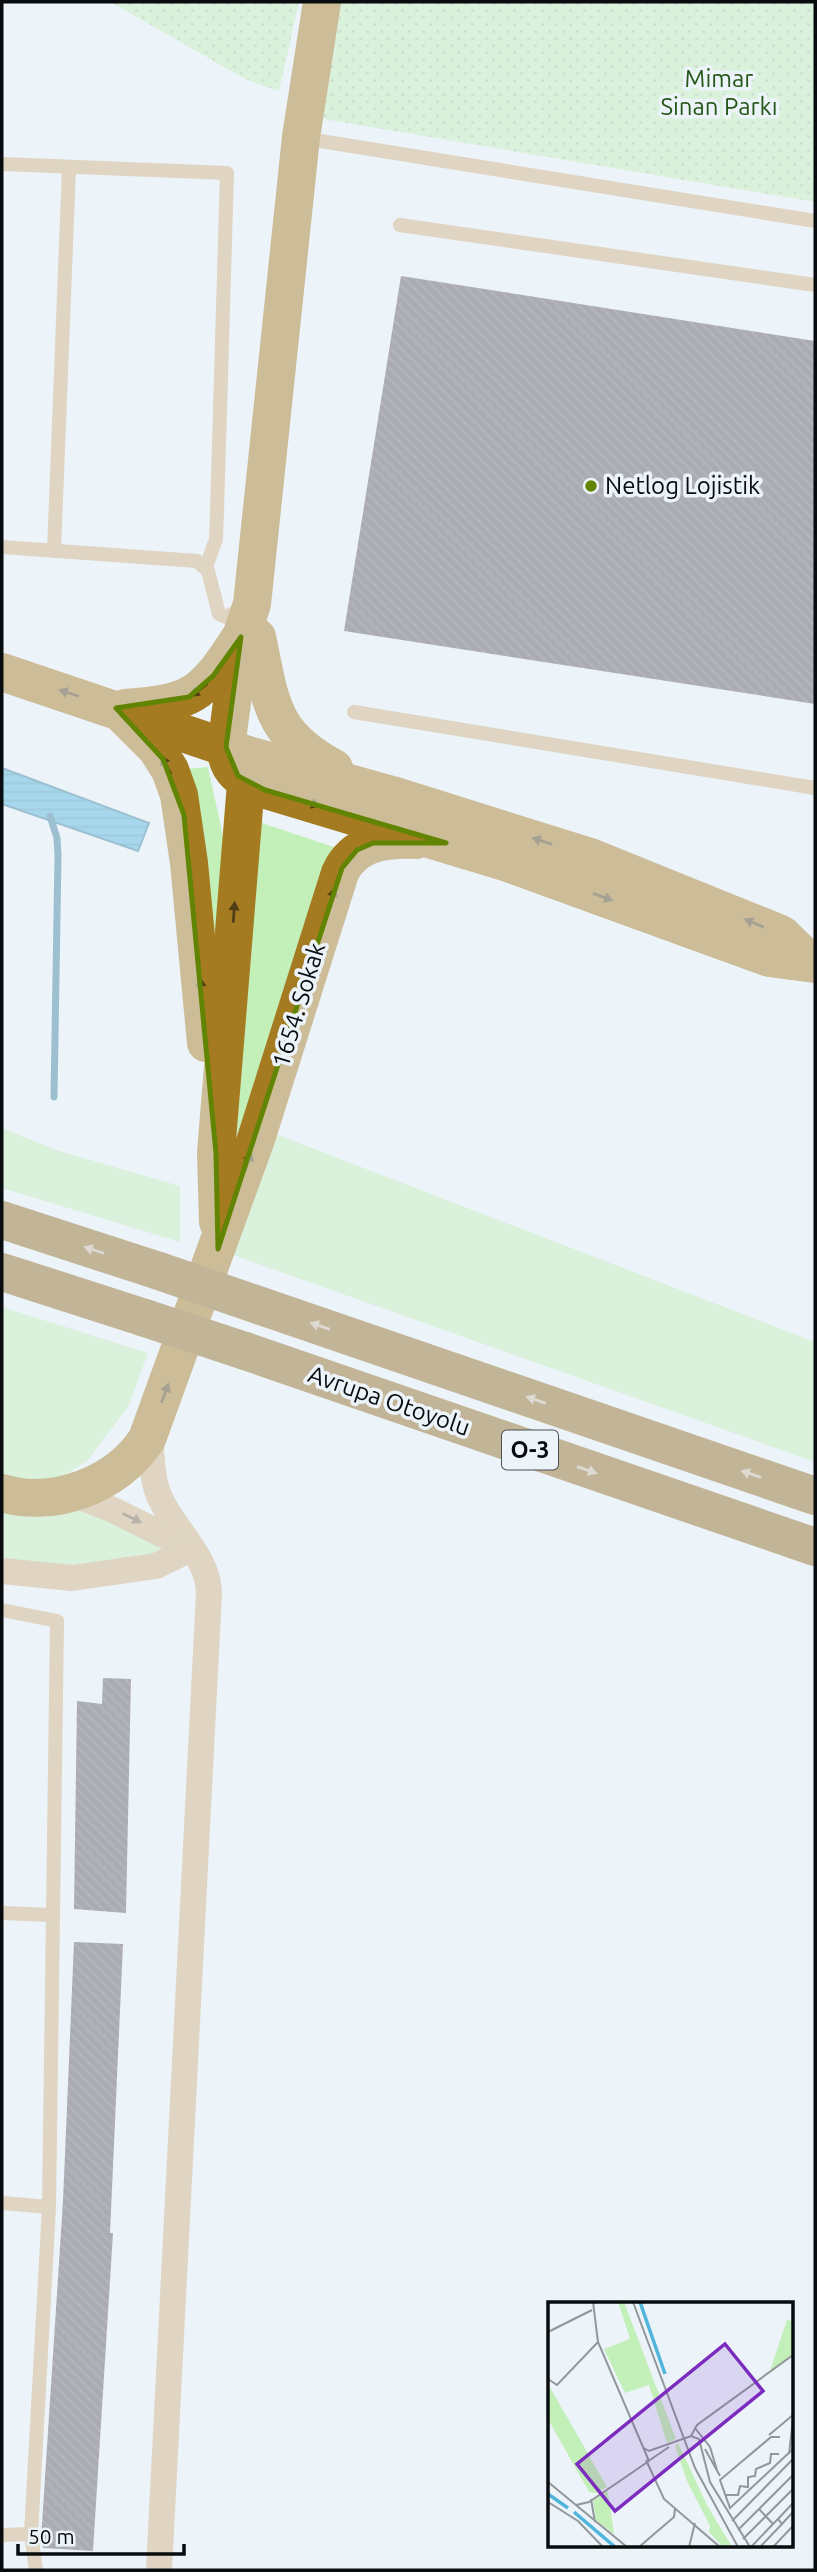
<svg xmlns="http://www.w3.org/2000/svg" width="817" height="2572" viewBox="0 0 817 2572" font-family="Ubuntu,sans-serif">
  <style>
    .grass { fill: #c3efb8 }
    .park { fill: url(#park-dots) }
    .water { fill: url(#water-rules); stroke: #3b839e; stroke-width: 2 }
    .lines { fill: none; stroke-linecap: round; stroke-linejoin: round }
    .stream { stroke: #3b839e; stroke-width: 7 }
    .building { fill: url(#building-back-hatch) }
    .lane { stroke: #ceb17e; stroke-width: 14 }
    .street { stroke: #ceb17e; stroke-width: 26 }
    .primary { stroke: #a57b21; stroke-width: 38 }
    .highway { stroke: #8f6a1f; stroke-width: 38 }
    .highway-bridge { stroke: #8f6a1f; stroke-width: 38 }
    .oneway { fill: #4f3e17 }
    .oneway2 { fill: #c7bca2 }
    .oneway3 { fill: #75674c }
    .marked { fill: none; stroke: #618502; stroke-width: 5; stroke-linejoin: round }
    .poi-dot { fill: #618502; stroke: #ecf3f9; stroke-width: 2.5 }
    .labels { text-anchor: middle; stroke-width: 7; stroke-linejoin: round; paint-order: stroke }
    .shield { fill: #ecf3f9; stroke: #4d5154; stroke-width: 2 }
    .shield-label { font-size: 23px; font-weight: bold; fill: #090c0e }
    .park-label { font-size: 24px; fill: #255716; stroke: #ecf3f9 }
    .poi-label { font-size: 24px; fill: #090c0e; stroke: #ecf3f9; text-anchor: start }
    .street-label { font-size: 24px; fill: #090c0e; stroke: #ecf3f9 }
    .inset-river { fill: none; stroke: #51b6dc; stroke-width: 3.5 }
    .inset-road { fill: none; stroke: #91979b; stroke-width: 2 }
    .view { fill: #7b2cbf; fill-opacity: 0.15; stroke: #7b2cbf; stroke-width: 3.5 }
    .inset-edge { fill: none; stroke: #090c0e; stroke-width: 3.5 }
  </style>
  <defs>
    <pattern id="park-dots" width="8" height="8" patternUnits="userSpaceOnUse" patternTransform="scale(1.75)"><rect width="8" height="8" fill="#c3efb8"/><path d="M2 2h.1M6 6h.1" fill="none" stroke="#a6cc9d" stroke-width="1.8" stroke-linecap="round"/></pattern>
    <pattern id="water-rules" width="6" height="5" patternUnits="userSpaceOnUse" patternTransform="scale(1.75)"><rect width="6" height="5" fill="#51b6dc"/><path d="M0 2.5h6" fill="none" stroke="#459bbc"/></pattern>
    <pattern id="building-back-hatch" width="6" height="6" patternUnits="userSpaceOnUse" patternTransform="scale(1.75)"><rect width="6" height="6" fill="#5c575d"/><path d="M-1 5l2 2M0 0l6 6M5-1l2 2" fill="none" stroke="#726f74"/></pattern>
  </defs>
  <rect width="100%" height="100%" fill="#ecf3f9"/>
  <g class="grass">
    <polygon points="208,767 224,841 211,1000 185,769"/>
    <polygon points="256,821 337,848 240,1134 237,1135"/>
    <polygon points="2,1128 56,1150 180,1186 180,1242 2,1188"/>
    <polygon points="273,1133 815,1342 815,1462 233,1255"/>
    <polygon points="2,1307 148,1353 128,1407 87,1461 49,1485 2,1479"/>
    <polygon points="2,1493 58,1494 191,1549 156,1566 2,1571"/>
  </g>
  <g class="park">
    <polygon points="111,2 299,2 279,91 245,79"/>
    <polygon points="341,2 815,2 815,202 317,118"/>
  </g>
  <polygon class="water" points="2,768 149,823 138,851 2,804"/>
  <g class="lines">
    <polyline class="stream" points="50,816 57,838 58,856 54,1097"/>
  </g>
  <g class="building">
    <polygon points="401,276 815,341 815,704 344,631"/>
    <polygon points="103,1678 131,1679 126,1913 74,1909 77,1701 102,1704"/>
    <polygon points="74,1942 123,1944 110,2233 113,2233 93,2551 43,2548 41,2539 63,2201"/>
  </g>
  <g class="lines">
    <g class="lane">
      <polyline points="302,138 815,221"/>
      <polyline points="2,164 227,173 217,512 216,539 206,567"/>
      <polyline points="400,225 815,285"/>
      <polyline points="2,547 197,561 208,571 219,614 226,617 242,609"/>
      <polyline points="54,551 69,168"/>
      <polyline points="354,712 815,788"/>
      <polyline points="2,1610 57,1621 49,2207 31,2534 36,2570"/>
      <polyline points="2,1913 52,1915"/>
      <polyline points="2,2203 49,2207"/>
      <polyline points="2,2535 31,2534"/>
    </g>
    <g class="street">
      <path d="M 150,1434 C 152,1455 151,1478 160,1498 C 175,1531 208,1556 209,1593 L 159,2570"/>
      <polyline points="70,1493 113,1510 186,1546"/>
      <polyline points="2,1571 72,1578 156,1566 191,1549"/>
    </g>
    <g class="primary">
      <path d="M 322,2 L 301,137 L 252,604 L 241,637 L 226,747 C 226,771 242,781 263,789 L 505,862 L 769,958 L 815,964"/>
      <path d="M 257,637 C 271,702 270,734 334,768"/>
      <polyline points="2,672 248,755 392,795 593,858 781,934 809,961"/>
      <path d="M 125,708 C 192,703 202,696 239,639"/>
      <polyline points="123,715 156,748 170,770 179,795 189,863 206,1043"/>
      <polyline points="218,1222 216,1153 248,759"/>
      <path d="M 2,1493 C 54,1509 118,1484 147,1439 L 256,1139 L 340,873 C 354,842 385,839 416,840"/>
    </g>
    <g class="highway">
      <polyline points="2,1220 159,1271"/>
      <polyline points="2,1272 145,1318"/>
      <polyline points="261,1306 815,1496"/>
      <polyline points="245,1351 815,1547"/>
    </g>
    <g class="highway-bridge">
      <polyline points="159,1271 261,1306"/>
      <polyline points="145,1318 245,1351"/>
    </g>
  </g>
  <defs><path id="oneway-solid" d="M-6-.8H1V-3.2L6.5 0L1 3.2V.8H-6Z" transform="scale(1.75)"/></defs>
  <g class="oneway">
    <use href="#oneway-solid" transform="translate(199 690) rotate(142)"/>
    <use href="#oneway-solid" transform="translate(69 693) rotate(-162)"/>
    <use href="#oneway-solid" transform="translate(166 765) rotate(-119)"/>
    <use href="#oneway-solid" transform="translate(310 803) rotate(16)"/>
    <use href="#oneway-solid" transform="translate(542 841) rotate(-162)"/>
    <use href="#oneway-solid" transform="translate(603 897) rotate(20)"/>
    <use href="#oneway-solid" transform="translate(332 898) rotate(-73)"/>
    <use href="#oneway-solid" transform="translate(234 912) rotate(-86)"/>
    <use href="#oneway-solid" transform="translate(754 923) rotate(-157)"/>
    <use href="#oneway-solid" transform="translate(201 988) rotate(-95)"/>
    <use href="#oneway-solid" transform="translate(248 1162) rotate(-71)"/>
    <use href="#oneway-solid" transform="translate(165 1393) rotate(-70)"/>
  </g>
  <g class="oneway2">
    <use href="#oneway-solid" transform="translate(94 1250) rotate(-162)"/>
    <use href="#oneway-solid" transform="translate(320 1326) rotate(-161)"/>
    <use href="#oneway-solid" transform="translate(536 1400) rotate(-161)"/>
    <use href="#oneway-solid" transform="translate(587 1470) rotate(19)"/>
    <use href="#oneway-solid" transform="translate(751 1474) rotate(-161)"/>
  </g>
  <use class="oneway3" href="#oneway-solid" transform="translate(132 1518) rotate(26)"/>
  <path d="M0 0H817V2572H0ZM 241,637 L 226,747 L 238,776 L 265,790 L 446,843 L 373,843 L 357,850 L 342,868 L 218,1249 L 216,1153 L 184,815 L 163,759 L 116,708 L 189,697 L 213,676 Z" fill="#ecf3f9" fill-opacity=".55" fill-rule="evenodd"/>
  <path class="marked" d="M 241,637 L 226,747 L 238,776 L 265,790 L 446,843 L 373,843 L 357,850 L 342,868 L 218,1249 L 216,1153 L 184,815 L 163,759 L 116,708 L 189,697 L 213,676 Z"/>
  <circle class="poi-dot" cx="591" cy="486" r="7"/>
  <g class="labels">
    <rect class="shield" x="502" y="1430.5" width="56" height="39" rx="5"/>
    <g class="shield-label">
      <text x="530" y="1458">O-3</text>
    </g>
    <g class="park-label">
      <text x="719" y="87">Mimar<tspan x="719" dy="28">Sinan Parkı</tspan></text>
    </g>
    <g class="poi-label">
      <text x="605" y="494">Netlog Lojistik</text>
    </g>
    <g class="street-label">
      <text transform="translate(299 1005) rotate(-73)" y="8">1654. Sokak</text>
      <text transform="translate(389 1401) rotate(19)" y="8">Avrupa Otoyolu</text>
    </g>
  </g>
  <g transform="translate(548 2302)">
    <rect width="245" height="245" fill="#ecf3f9"/>
    <path d="M 70,0 L 76,0 L 128,137 L 119,141 L 101,83 L 77,91 L 56,47 L 82,37 ZM 239,18 L 245,19 L 245,53 L 222,69 ZM 130,141 L 159,203 L 184,245 L 175,245 L 161,230 L 162,224 L 139,179 L 127,144 Z" fill="#c3efb8"/>
    <path d="M 0,82 L 59,185 L 48,191 L 41,190 L 0,117 ZM 59,189 L 60,191 L 66,232 L 48,218 L 45,199 Z" fill="#c3efb8"/>
    <path class="inset-river" d="M 92,0 L 117,72M 0,192 L 20,206M 26,210 L 67,245"/>
    <path class="inset-road" d="M 85,0 L 147,166 L 190,245M 0,30 L 44,8M 0,77 L 9,83 L 50,40M 147,126 L 162,145 L 169,168M 221,133 L 245,113M 143,134 L 149,123 L 245,53M 232,135 L 223,135 L 172,178 L 182,206 L 245,147M 96,146 L 101,149 L 143,134 L 151,137 L 162,180 L 202,245M 157,147 L 172,174M 241,152 L 245,117M 98,158 L 116,197 L 172,245M 99,160 L 121,145M 0,180 L 79,245M 177,193 L 190,193 L 192,184 L 200,185 L 200,175 L 207,174 L 208,167 L 222,161 L 223,152 L 231,152M 43,197 L 47,220M 0,200 L 30,219 L 55,245M 28,203 L 41,200 L 101,159 L 50,40 L 45,0M 211,207 L 225,222 L 230,217 L 234,222 L 245,210M 230,217 L 245,201M 184,219 L 245,157M 190,228 L 245,173M 195,237 L 245,187M 91,245 L 126,215 L 127,207M 141,245 L 147,221M 203,245 L 225,222M 212,245 L 234,222M 225,245 L 245,224"/>
    <path class="view" d="M 177,42 L 215,89 L 67,209 L 29,162 Z"/>
    <rect width="245" height="245" class="inset-edge"/>
  </g>
  <rect width="817" height="2572" fill="none" stroke="#090c0e" stroke-width="7"/>
  <path d="M18 2544v10h166v-10" fill="none" stroke="#090c0e" stroke-width="3.5"/>
  <text x="28" y="2544" font-size="21" fill="#090c0e" stroke="#ecf3f9" stroke-width="5" paint-order="stroke">50 m</text>
</svg>
